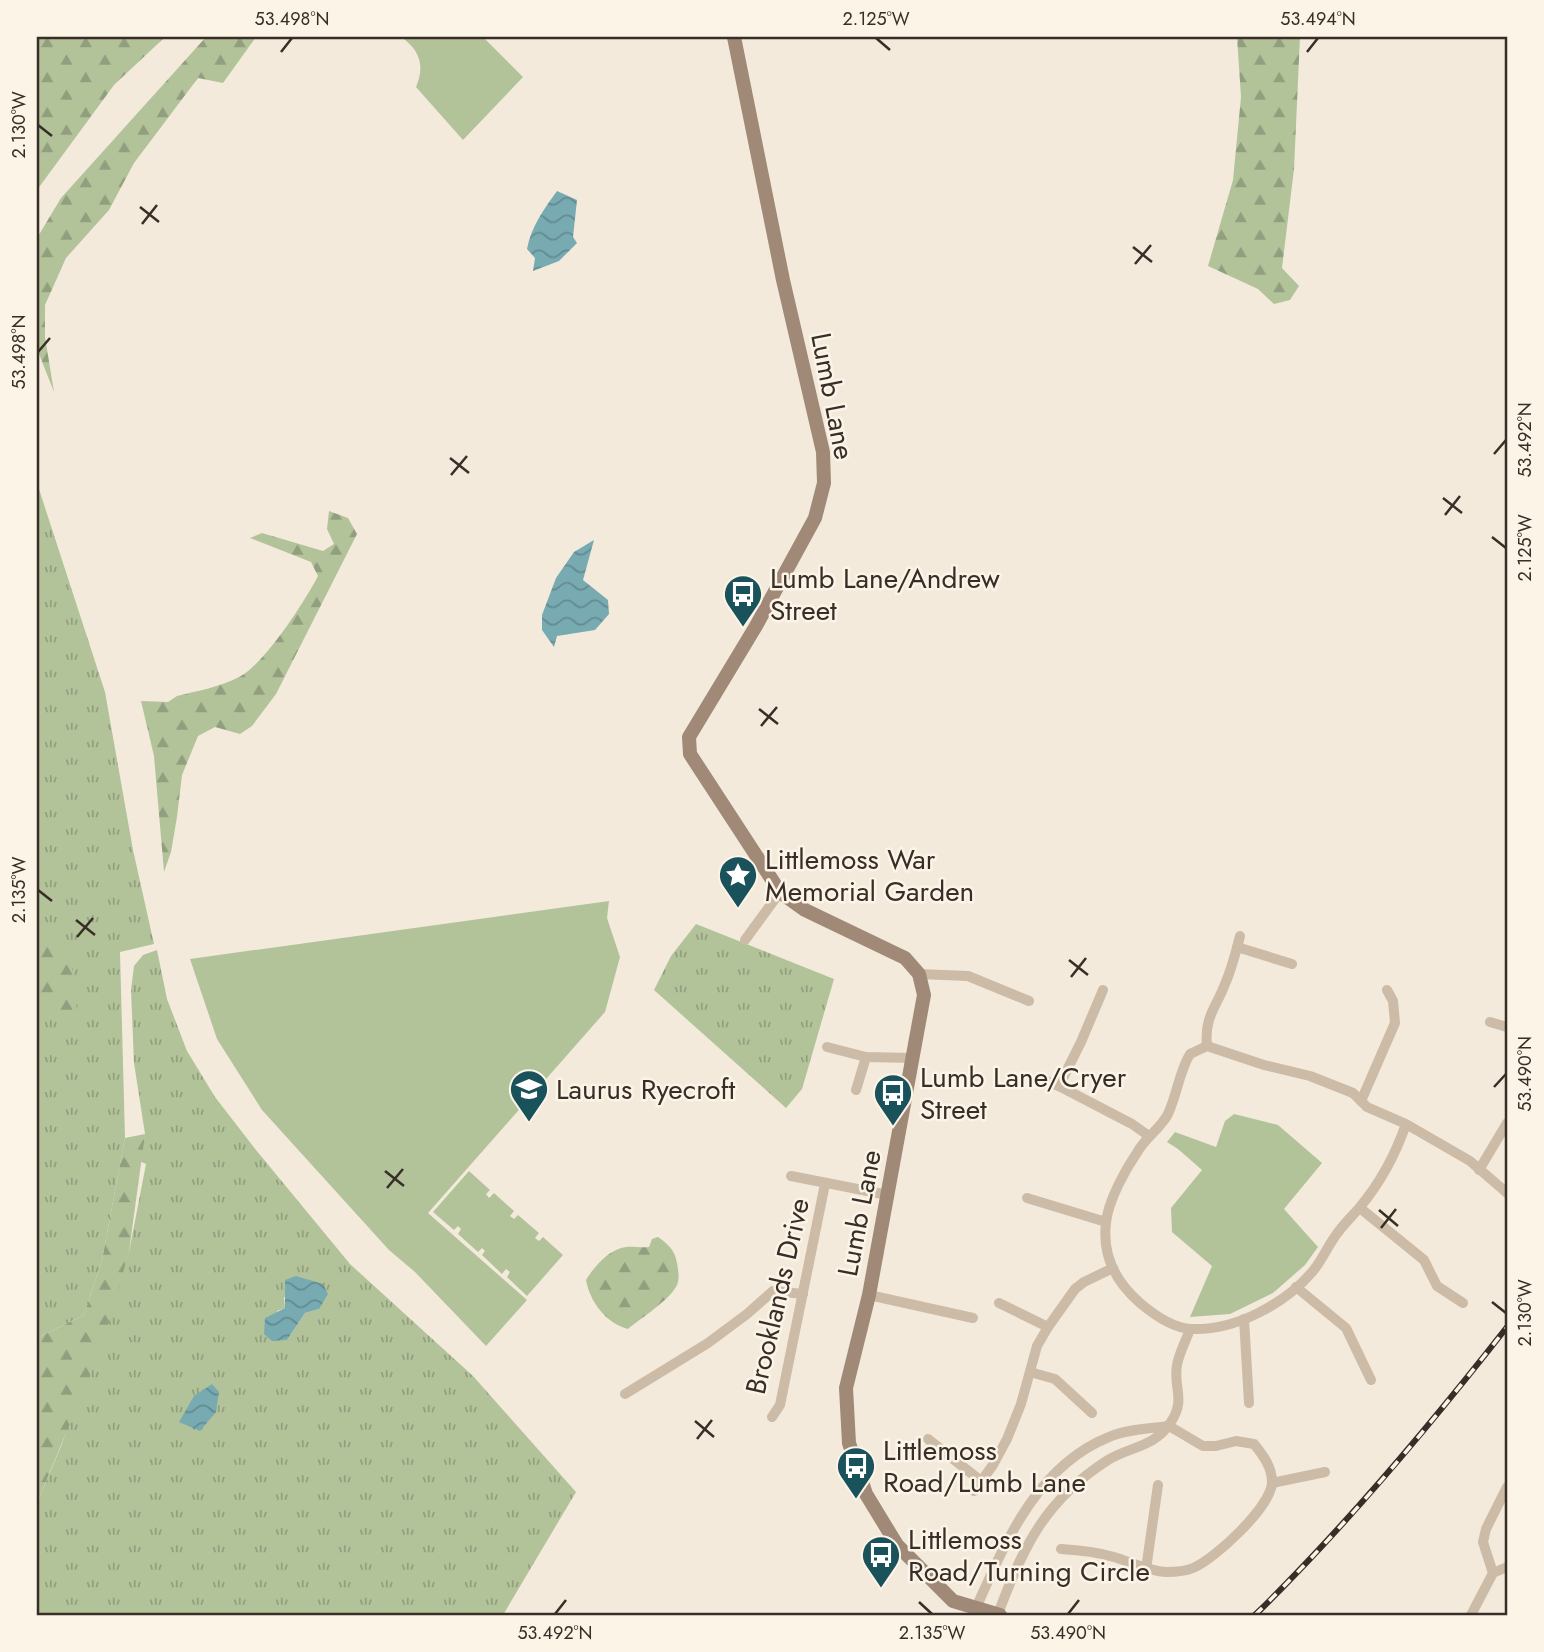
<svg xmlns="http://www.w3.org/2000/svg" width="1544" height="1652" viewBox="0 0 1544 1652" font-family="Jost,sans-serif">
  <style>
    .grass { fill: url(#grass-tufts); fill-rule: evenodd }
    .forest { fill: url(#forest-firs) }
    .green { fill: #b2c39a }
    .water { fill: url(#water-waves) }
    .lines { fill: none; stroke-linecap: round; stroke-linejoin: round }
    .street { stroke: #ccbba6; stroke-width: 10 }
    .secondary { stroke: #a08a77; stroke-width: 14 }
    .rail-casing { stroke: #382e27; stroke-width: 6 }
    .rail { stroke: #fbf4e7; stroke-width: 3.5; stroke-dasharray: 10; stroke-linecap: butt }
    .ticks { fill: none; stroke: #382e27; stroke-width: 2.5 }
    .labels { text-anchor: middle; stroke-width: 5; stroke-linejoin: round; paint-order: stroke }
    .street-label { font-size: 28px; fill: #382e27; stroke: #fbf4e7 }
    .poi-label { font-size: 28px; fill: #382e27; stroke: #fbf4e7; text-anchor: start }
    .neatline { fill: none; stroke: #382e27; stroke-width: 2.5 }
    .ticks-label { font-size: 18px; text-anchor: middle; fill: #382e27 }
  </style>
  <defs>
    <pattern id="grass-tufts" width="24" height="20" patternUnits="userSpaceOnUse" patternTransform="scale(1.75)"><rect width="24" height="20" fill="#b2c39a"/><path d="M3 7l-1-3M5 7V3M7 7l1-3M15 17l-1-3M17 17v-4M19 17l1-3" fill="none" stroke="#929f7e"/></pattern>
    <pattern id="forest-firs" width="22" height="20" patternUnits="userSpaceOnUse" patternTransform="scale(1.75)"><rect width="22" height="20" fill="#b2c39a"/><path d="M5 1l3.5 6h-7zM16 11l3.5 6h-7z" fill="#929f7e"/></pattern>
    <pattern id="water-waves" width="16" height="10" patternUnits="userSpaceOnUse" patternTransform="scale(1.75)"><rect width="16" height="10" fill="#78aab2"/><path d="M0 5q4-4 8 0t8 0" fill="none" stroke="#638b91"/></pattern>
  </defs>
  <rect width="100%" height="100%" fill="#f3eadb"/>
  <g class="grass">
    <polygon points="37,483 105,692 133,850 154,944 120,952 125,1138 102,1260 84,1315 37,1338"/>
    <polygon points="696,924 834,979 802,1089 786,1108 654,990 671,956"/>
    <path d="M 157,950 L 167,999 L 187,1051 L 215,1097 L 256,1150 L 350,1264 L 473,1376 L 576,1492 L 503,1615 L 37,1615 L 37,1503 L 62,1444 L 129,1252 L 146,1164 L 139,1161 L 145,1134 L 134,1063 L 131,990 L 134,966 L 143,955 ZM 284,1297 L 319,1309 L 305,1313 L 287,1340 L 277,1311 L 285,1308 Z"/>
  </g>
  <g class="forest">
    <polygon points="37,37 165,37 114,85 37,190"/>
    <polygon points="206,37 256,37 223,83 198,78 134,163 109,210 66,258 45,305 45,337 54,392 37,349 37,238 61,198"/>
    <polygon points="1237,37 1300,37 1294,169 1282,268 1299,286 1290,300 1274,304 1258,289 1208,266 1233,180 1241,97"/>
    <path d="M 329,511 L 348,518 L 357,534 L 276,694 L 252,726 L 240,734 L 215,727 L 198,736 L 182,775 L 177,817 L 171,852 L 164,872 L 154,756 L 141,701 L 168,702 L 177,696 C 197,691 220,687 239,677 C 264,665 305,601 318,576 L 311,562 L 250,538 L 262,533 L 323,551 L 334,544 L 327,529 Z"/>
    <polygon points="37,913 48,935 69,958 73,972 79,1033 68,1034 61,1027 37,988"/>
    <polygon points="145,1134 129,1252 101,1349 37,1503 37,1338 84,1315 102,1260 125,1138"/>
    <path d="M 658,1237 C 668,1244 675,1250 677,1263 C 678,1270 680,1278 677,1285 C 670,1300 641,1318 628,1329 C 606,1323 590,1302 586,1280 C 594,1267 609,1249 626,1247 C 633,1246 641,1248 649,1247 L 652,1239 Z"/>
  </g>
  <g class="green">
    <path d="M 401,37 L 483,37 L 523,77 L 463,140 L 416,87 C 425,66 420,50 401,37 Z"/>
    <polygon points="609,901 607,918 620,957 605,1012 428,1213 527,1300 486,1346 415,1272 389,1250 262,1110 217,1039 190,959"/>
    <polygon points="1234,1114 1278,1125 1322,1163 1284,1209 1318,1247 1305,1265 1273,1293 1230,1314 1190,1317 1212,1266 1172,1232 1171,1208 1202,1170 1178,1149 1167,1142 1175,1132 1216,1147 1225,1121"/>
    <polygon points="469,1171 490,1190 486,1194 489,1198 494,1193 514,1211 510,1216 514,1219 518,1215 539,1233 535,1238 539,1241 543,1237 563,1255 527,1296 507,1277 510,1272 506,1269 502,1274 482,1255 485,1251 482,1248 478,1252 458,1234 461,1229 458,1226 454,1230 433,1212"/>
  </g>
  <g class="water">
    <path d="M 557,191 L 577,200 L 573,237 L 577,243 L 559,261 L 533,271 L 535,258 L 527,249 C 531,227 544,209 557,191 Z"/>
    <polygon points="594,540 583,580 608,600 609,614 595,630 557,636 554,647 542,630 542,615 556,578 574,552"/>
    <polygon points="296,1276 323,1284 328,1294 319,1309 305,1313 287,1340 272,1341 264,1334 265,1318 285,1308 285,1280"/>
    <polygon points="212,1384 219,1392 216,1412 200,1431 179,1422 194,1396"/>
  </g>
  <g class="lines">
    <g class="street">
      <polyline points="745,940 780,892"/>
      <polyline points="1237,947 1292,964"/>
      <polyline points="919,974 968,976 1029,1001"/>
      <polyline points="1103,990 1081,1042 1059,1086 1132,1124 1149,1136"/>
      <polyline points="1490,1022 1507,1027"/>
      <path d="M 1207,1046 C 1204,1017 1216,1008 1225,984 C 1232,968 1236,952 1240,936"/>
      <polyline points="827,1047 866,1057 913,1058"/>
      <polyline points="1044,1080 1059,1086"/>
      <polyline points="856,1090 866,1057"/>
      <polyline points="1361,1101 1395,1023 1393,1001 1387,990"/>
      <path d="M 1406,1124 C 1396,1153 1380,1183 1360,1207 C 1353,1215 1345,1223 1339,1231 C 1329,1243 1323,1259 1313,1271 C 1285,1304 1235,1331 1191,1329 C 1173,1328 1153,1314 1140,1303 C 1116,1282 1102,1255 1106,1223 C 1108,1201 1125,1170 1138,1151 C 1146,1137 1161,1128 1168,1114 C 1177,1095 1179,1072 1190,1054 L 1207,1046 L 1264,1065 L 1310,1076 L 1353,1093 L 1367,1107 L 1406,1124 L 1470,1161 L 1507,1193"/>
      <polyline points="1479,1170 1507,1123"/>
      <polyline points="791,1176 888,1195"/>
      <polyline points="1027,1198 1106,1222"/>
      <polyline points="1360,1208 1424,1260 1437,1286 1463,1303"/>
      <polyline points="1296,1287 1346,1328 1371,1380"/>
      <polyline points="869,1295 973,1318"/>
      <polyline points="999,1303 1048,1327"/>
      <polyline points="1244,1319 1249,1403"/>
      <polyline points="1030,1372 1055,1379 1092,1413"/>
      <polyline points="625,1394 708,1343 747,1314 773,1291 803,1294"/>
      <polyline points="772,1417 780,1405 825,1184"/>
      <polyline points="928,1439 981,1481"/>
      <polyline points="1272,1483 1325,1472"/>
      <polyline points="974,1491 993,1465 1007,1439 1021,1404 1037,1346 1048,1327 1075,1289 1084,1282 1113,1268"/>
      <path d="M 1061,1549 C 1079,1550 1097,1552 1114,1557 C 1131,1562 1148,1571 1166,1572 C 1173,1572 1186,1571 1193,1568 C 1215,1559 1272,1506 1272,1482 C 1272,1467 1263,1455 1254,1444 L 1236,1441 L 1216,1446 L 1203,1446 L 1169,1426"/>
      <polyline points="1146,1569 1158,1485"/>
      <polyline points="1493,1573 1483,1542 1486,1529 1507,1487"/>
      <path d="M 976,1608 C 1006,1541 1037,1466 1109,1437 C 1127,1429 1149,1429 1168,1426"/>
      <path d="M 998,1614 C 1023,1547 1045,1500 1108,1460 C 1131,1446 1154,1448 1171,1422 C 1186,1399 1173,1388 1177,1365 C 1179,1353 1186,1341 1190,1329"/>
      <polyline points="1471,1615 1493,1573 1507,1567"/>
    </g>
    <polyline class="secondary" points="734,37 783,280 823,452 824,483 815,518 756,626 689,737 690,754 780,892 805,910 905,958 919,974 924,995 869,1295 846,1388 849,1443 866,1494 897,1545 953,1601 1000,1615"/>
    <g class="rail-casing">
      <path id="rail" d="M 1255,1615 C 1346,1526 1428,1428 1507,1327"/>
    </g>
    <use href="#rail" class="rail"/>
  </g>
  <path class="ticks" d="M 876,38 L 890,50M 281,52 L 292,38M 1307,52 L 1318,38M 38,125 L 52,136M 140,207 L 159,222M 142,224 L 157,205M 1133,247 L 1152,262M 1135,264 L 1151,245M 38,352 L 50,338M 1494,454 L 1506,440M 450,458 L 469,473M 451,475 L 467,456M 1443,498 L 1462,513M 1445,515 L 1460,496M 1492,537 L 1506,548M 759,709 L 778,724M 761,726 L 777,707M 38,890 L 52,901M 76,920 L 95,935M 77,937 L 93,918M 1069,960 L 1088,975M 1071,977 L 1086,958M 1494,1087 L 1506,1074M 385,1171 L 404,1186M 387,1188 L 403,1169M 1379,1210 L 1398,1226M 1381,1228 L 1396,1209M 1492,1302 L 1506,1313M 695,1421 L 714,1437M 697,1439 L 712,1420M 919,1602 L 932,1614M 555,1614 L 566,1600M 1068,1614 L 1079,1600"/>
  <defs>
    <g id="bus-pin" transform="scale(2.0125)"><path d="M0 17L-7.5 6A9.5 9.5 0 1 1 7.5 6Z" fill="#1a525c" stroke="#fbf4e7"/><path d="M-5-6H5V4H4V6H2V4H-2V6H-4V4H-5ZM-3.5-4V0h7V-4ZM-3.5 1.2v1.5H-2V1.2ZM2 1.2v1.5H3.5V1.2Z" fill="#fff"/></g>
    <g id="sight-pin" transform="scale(2.0125)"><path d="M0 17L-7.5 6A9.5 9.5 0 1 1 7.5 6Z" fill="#1a525c" stroke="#fbf4e7"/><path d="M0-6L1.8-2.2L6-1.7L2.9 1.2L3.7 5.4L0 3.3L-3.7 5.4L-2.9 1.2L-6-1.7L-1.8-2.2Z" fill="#fff"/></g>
    <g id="school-pin" transform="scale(2.0125)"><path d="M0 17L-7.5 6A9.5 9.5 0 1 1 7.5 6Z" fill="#1a525c" stroke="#fbf4e7"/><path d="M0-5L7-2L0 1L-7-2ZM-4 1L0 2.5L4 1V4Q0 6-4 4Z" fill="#fff"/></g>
  </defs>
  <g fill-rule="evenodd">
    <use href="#bus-pin" x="743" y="594"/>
    <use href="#sight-pin" x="738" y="875"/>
    <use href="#school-pin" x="529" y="1089"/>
    <use href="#bus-pin" x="893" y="1093"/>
    <use href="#bus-pin" x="856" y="1466"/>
    <use href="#bus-pin" x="881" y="1555"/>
  </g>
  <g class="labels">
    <g class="street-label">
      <text transform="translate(833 396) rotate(79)" y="10">Lumb Lane</text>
      <text transform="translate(859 1213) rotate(-79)" y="10">Lumb Lane</text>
      <text transform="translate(777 1296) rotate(-77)" y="10">Brooklands Drive</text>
    </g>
    <g class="poi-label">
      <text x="770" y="588">Lumb Lane/Andrew<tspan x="770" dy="32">Street</tspan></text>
      <text x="765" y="869">Littlemoss War<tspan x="765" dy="32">Memorial Garden</tspan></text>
      <text x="920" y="1087">Lumb Lane/Cryer<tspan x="920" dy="32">Street</tspan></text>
      <text x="556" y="1099">Laurus Ryecroft</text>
      <text x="883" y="1460">Littlemoss<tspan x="883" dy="32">Road/Lumb Lane</tspan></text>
      <text x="908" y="1549">Littlemoss<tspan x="908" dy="32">Road/Turning Circle</tspan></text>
    </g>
  </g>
  <rect width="1544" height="1652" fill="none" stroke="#fbf4e7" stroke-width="77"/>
  <rect x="38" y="38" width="1468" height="1576" class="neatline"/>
  <g class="ticks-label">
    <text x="292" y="25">53.498°N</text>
    <text x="876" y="25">2.125°W</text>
    <text x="1318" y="25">53.494°N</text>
    <text transform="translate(19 125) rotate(-90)" y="6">2.130°W</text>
    <text transform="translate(19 352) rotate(-90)" y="6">53.498°N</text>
    <text transform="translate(1525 440) rotate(-90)" y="6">53.492°N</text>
    <text transform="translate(1525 548) rotate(-90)" y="6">2.125°W</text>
    <text transform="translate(19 890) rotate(-90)" y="6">2.135°W</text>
    <text transform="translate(1525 1074) rotate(-90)" y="6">53.490°N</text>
    <text transform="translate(1525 1313) rotate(-90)" y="6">2.130°W</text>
    <text x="555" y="1639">53.492°N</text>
    <text x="932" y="1639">2.135°W</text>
    <text x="1068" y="1639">53.490°N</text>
  </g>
</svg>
